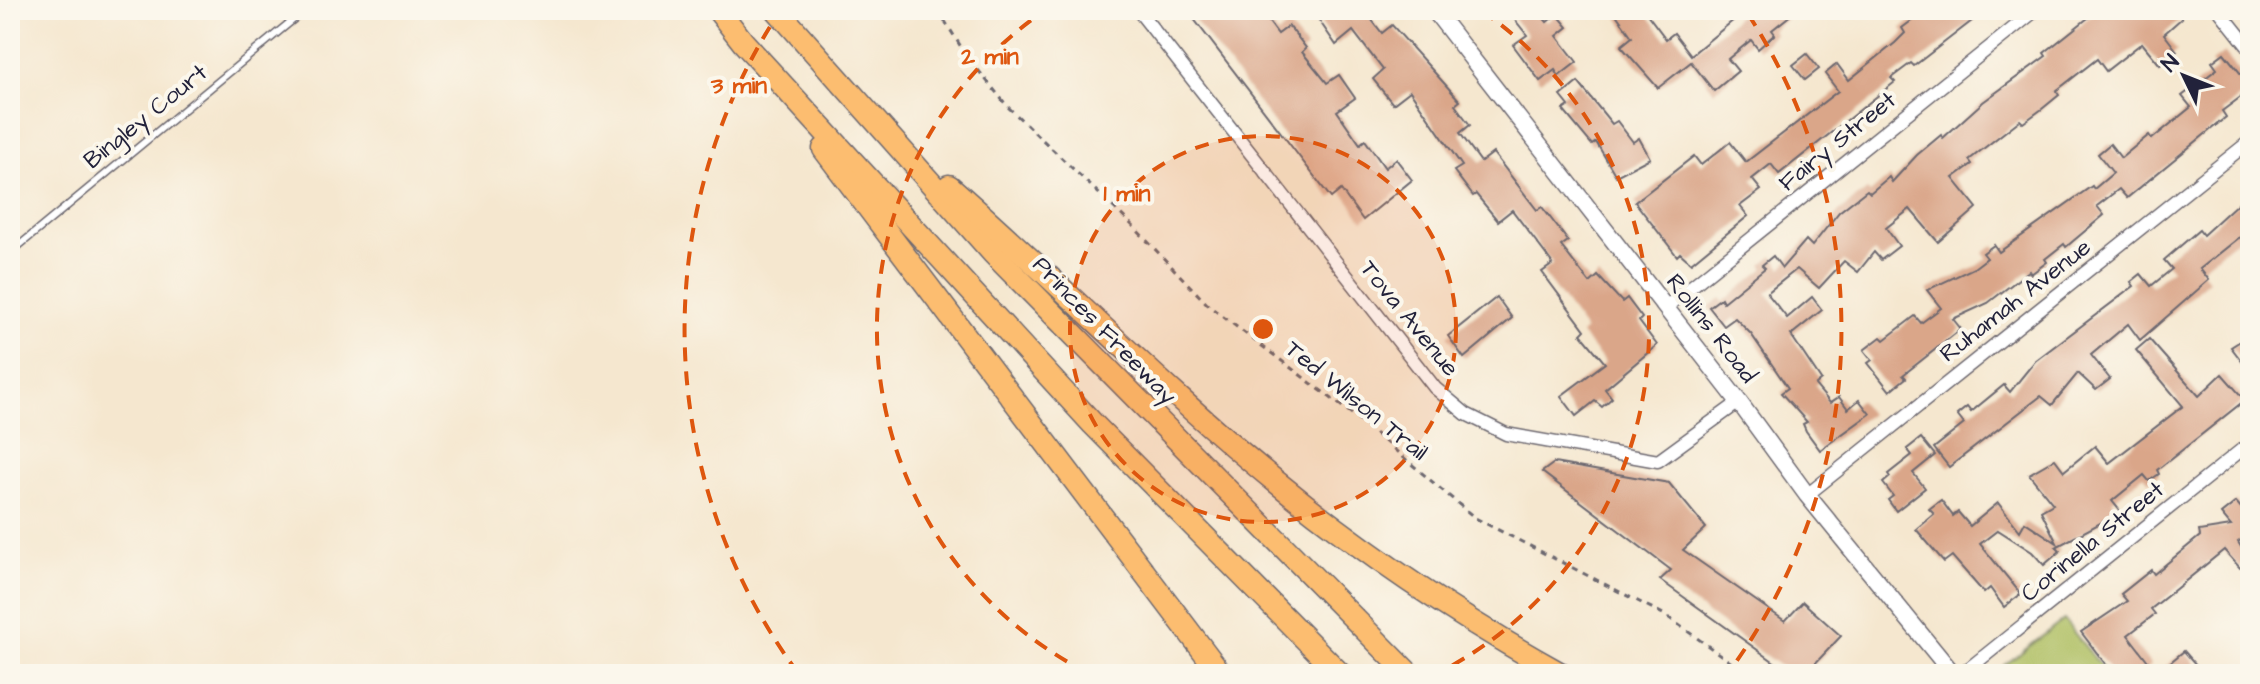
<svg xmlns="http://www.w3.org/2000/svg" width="2260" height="684" viewBox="0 0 2260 684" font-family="'Architects Daughter',sans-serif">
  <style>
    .green { fill: #adbe61; stroke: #68704e; stroke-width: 2 }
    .building { fill: #daa689 }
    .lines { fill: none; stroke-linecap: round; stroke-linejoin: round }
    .service-casing { stroke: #6c676f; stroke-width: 9 }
    .minor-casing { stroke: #6c676f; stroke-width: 15 }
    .tertiary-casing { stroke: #6c676f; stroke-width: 19 }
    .motorway-casing { stroke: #6c676f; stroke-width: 25 }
    .path { stroke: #6c676f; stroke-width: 3; stroke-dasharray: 6 6; stroke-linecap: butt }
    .service { stroke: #fff; stroke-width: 6 }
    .minor { stroke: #fff; stroke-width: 12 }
    .tertiary { stroke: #fff; stroke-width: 16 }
    .motorway { stroke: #fcbd6f; stroke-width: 22 }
    .ring { fill: none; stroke: #de560e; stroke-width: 4; stroke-dasharray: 14 10 }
    .labels { text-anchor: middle; stroke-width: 8; stroke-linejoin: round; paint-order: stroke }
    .street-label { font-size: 24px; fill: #22223b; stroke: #fbf7ec }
    .centre { fill: #de560e; stroke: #fbf7ec; stroke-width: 4 }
    .ring-label { font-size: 24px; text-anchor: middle; font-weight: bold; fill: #de560e; stroke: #fbf7ec; stroke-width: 8; stroke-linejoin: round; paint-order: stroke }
  </style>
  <rect width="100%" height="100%" fill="#fbf7ec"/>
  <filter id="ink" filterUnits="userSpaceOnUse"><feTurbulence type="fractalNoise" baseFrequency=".0125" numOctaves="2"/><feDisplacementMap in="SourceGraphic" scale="16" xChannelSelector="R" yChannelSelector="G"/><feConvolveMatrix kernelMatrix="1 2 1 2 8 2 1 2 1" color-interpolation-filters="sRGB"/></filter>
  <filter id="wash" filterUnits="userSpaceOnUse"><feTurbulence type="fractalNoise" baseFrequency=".006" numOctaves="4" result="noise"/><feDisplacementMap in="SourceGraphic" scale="32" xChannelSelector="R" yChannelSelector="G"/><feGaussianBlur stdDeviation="1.8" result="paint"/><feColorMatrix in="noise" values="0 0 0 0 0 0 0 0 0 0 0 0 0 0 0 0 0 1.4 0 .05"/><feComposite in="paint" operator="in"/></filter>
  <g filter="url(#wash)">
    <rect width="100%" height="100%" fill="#f5e7cf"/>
    <polygon class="green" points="2064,620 2107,674 1993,674"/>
    <g id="blocks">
      <g class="building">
        <polygon points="1187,10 1260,10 1278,34 1289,26 1306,48 1302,52 1327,83 1339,75 1355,98 1337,111 1360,144 1365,140 1385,168 1396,159 1412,180 1363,220 1341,190 1331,198"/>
        <polygon points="1323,10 1364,10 1382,33 1392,25 1460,101 1455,105 1470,125 1460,133 1481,162 1493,153 1537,210 1542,207 1568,241 1561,246 1590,283 1598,276 1622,302 1627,298 1642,318 1639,321 1657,345 1605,389 1612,398 1602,407 1595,401 1576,416 1561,396 1605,363 1581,334 1585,330 1542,272 1553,264 1512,210 1498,221 1476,194 1473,196 1454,171 1462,166 1410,91 1393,104 1373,79 1383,70 1353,31 1336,45 1316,16"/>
        <polygon points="1507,10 1537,10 1547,22 1557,14 1568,27 1557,36 1577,62 1559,76 1555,70 1540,81 1513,45 1527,35"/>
        <polygon points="1613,10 1644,10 1666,39 1674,33 1691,55 1746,10 1797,10 1772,30 1775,34 1758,49 1751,40 1728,59 1738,71 1714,91 1691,62 1658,88 1621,46 1632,37"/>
        <polygon points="1926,10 1986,10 1914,66 1911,63 1891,78 1895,82 1779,174 1771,164 1752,179 1761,190 1740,206 1748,216 1691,263 1680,253 1677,256 1635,202 1694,156 1701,165 1730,142 1746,162 1838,91 1825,74 1837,64 1849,80 1895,43 1905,33 1902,28"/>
        <polygon points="2098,10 2175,10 2182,18 2164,34 2177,51 2160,65 2142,43 2106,71 2097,59 2056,91 2059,95 2042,109 2023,123 2020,120 1969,160 1972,164 1953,178 1977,208 1938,242 1910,209 1886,228 1899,246 1881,260 1874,252 1858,272 1844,261 1819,288 1797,269 1767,293 1787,318 1812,297 1822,310 1791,335 1821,380 1815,385 1830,403 1839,397 1848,409 1859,400 1870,414 1820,450 1806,431 1803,424 1807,422 1781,393 1788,388 1751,334 1735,318 1724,326 1709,307 1721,298 1723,302 1765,268 1762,265 1773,256 1782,268 1806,240 1812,246 1839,212 1867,190 1870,193 1889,177 1892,182 1917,155 1941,135 1943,138 1983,102 2046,56 2044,53"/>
        <polygon points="2224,53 2250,85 2250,90 2222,111 2226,117 2127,198 2119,189 2097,206 2104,215 2066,247 2064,244 2045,259 2047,262 2031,274 2029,271 1988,303 1953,319 1961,329 1903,375 1906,378 1890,391 1868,363 1872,360 1864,350 1881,337 1884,340 1915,316 1921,323 1941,308 1927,290 1974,268 1987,258 1983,253 1994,245 1999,252 2092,186 2094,189 2113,173 2098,154 2110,144 2121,158 2149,135 2152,139 2191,107 2182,96 2217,69 2212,62"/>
        <polygon points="1807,54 1819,69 1805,80 1793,65"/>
        <polygon points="1578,82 1612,124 1617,121 1633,142 1639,138 1650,158 1616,176 1596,142 1592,145 1563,110 1569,106 1561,96"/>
        <polygon points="2250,192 2250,249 2240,237 2200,269 2209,280 2140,340 2128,324 2091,355 2110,379 2096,390 2078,373 2052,405 2041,396 1949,467 1934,448 1964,424 1957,415 1967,407 1971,412 2004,385 2010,392 2035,361 2134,286 2131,282 2141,274 2151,286 2172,269 2164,260 2199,230 2203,235"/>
        <polygon points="1497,297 1512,318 1464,358 1448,336"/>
        <polygon points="2250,335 2250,372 2231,347"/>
        <polygon points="2149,339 2199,396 2222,374 2245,400 2157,470 2159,474 2149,481 2144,475 2112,501 2121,512 2106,524 2104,521 2056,547 2060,551 2044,565 2032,552 1998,530 1980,544 2021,594 2004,607 1990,588 1984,593 1952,556 1944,562 1916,529 1934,514 1929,509 1941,500 1953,516 1958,512 1970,526 1998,503 2020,531 2025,522 2057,543 2041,511 2053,504 2029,474 2055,459 2064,471 2095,446 2109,463 2183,406 2136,350"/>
        <polygon points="1921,438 1935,455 1913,473 1925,488 1896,511 1888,500 1893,496 1883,483 1890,477 1888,474 1912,455 1907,449"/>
        <polygon points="1554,463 1669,483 1706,528 1683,550 1785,621 1803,602 1841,636 1810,669 1780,666 1660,580 1671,570 1542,472"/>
        <polygon points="2236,502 2242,509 2250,503 2250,533 2238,542 2250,561 2240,568 2224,550 2151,609 2155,614 2128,635 2151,665 2139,674 2113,674 2081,632 2127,601 2121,594 2151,570 2154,574 2200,536 2199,531 2231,526 2221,514"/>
        <polygon points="2184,651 2204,674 2156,674"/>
      </g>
    </g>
  </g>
  <g filter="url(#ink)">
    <use href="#blocks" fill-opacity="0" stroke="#6c676f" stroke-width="2"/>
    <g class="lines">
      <g class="service-casing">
        <polyline id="service" points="10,253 305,10"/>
      </g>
      <g class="minor-casing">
        <g id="minor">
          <polyline points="1138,10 1435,388 1466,414 1506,434 1658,461 1739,402"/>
          <polyline points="2219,10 2250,49"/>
          <polyline points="1666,307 2036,10"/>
          <polyline points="1807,495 2250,141"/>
          <polyline points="1962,674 2250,443"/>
        </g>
      </g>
      <g class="tertiary-casing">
        <polyline id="tertiary" points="1434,10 1739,402 1807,495 1953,674"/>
      </g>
      <g class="motorway-casing">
        <g id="motorway">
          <polyline points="718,10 743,42 1093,424 1340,674"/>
          <polyline points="777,10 993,253 1409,674"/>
          <polyline points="824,149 1221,674"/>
          <path d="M 949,186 C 1059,282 1161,388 1274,480 C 1363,553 1460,618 1561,674"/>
        </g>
      </g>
      <polyline class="path" points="938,10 966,55 1008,107 1133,226 1209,306 1356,417 1475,518 1665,615 1747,674"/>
      <use href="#service" class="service"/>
      <use href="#minor" class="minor"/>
      <use href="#tertiary" class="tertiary"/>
      <use href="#motorway" class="motorway"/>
    </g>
  </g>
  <circle cx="1263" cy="329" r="193" fill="#de560e" fill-opacity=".12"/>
  <g class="ring">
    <circle cx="1263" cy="329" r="193"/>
    <path d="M1088 673A386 386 0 0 1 1044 11M1482 11A386 386 0 0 1 1438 673"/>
    <path d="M798 673A578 578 0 0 1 778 14M1748 14A578 578 0 0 1 1728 673"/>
  </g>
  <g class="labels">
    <g class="street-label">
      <text transform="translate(145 116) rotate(-39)" y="8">Bingley Court</text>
      <text transform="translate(1837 141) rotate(-39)" y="8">Fairy Street</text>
      <text transform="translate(2015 300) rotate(-38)" y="8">Ruhamah Avenue</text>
      <text transform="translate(1410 318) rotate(51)" y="8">Tova Avenue</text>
      <text transform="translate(1712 328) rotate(52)" y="8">Rollins Road</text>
      <text transform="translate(1105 330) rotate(46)" y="8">Princes Freeway</text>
      <text transform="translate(1357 400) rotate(39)" y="8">Ted Wilson Trail</text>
      <text transform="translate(2092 541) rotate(-39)" y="8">Corinella Street</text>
    </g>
  </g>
  <circle cx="1263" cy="329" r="12" class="centre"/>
  <g class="ring-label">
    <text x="990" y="64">2 min</text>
    <text x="739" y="93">3 min</text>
    <text x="1127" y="201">1 min</text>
  </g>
  <rect width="2260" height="684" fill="none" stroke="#fbf7ec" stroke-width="40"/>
  <g transform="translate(2184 76) rotate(313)" stroke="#fbf7ec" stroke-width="6" paint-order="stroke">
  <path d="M0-6L14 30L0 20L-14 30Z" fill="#22223b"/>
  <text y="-12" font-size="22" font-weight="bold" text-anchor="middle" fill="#22223b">N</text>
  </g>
</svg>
